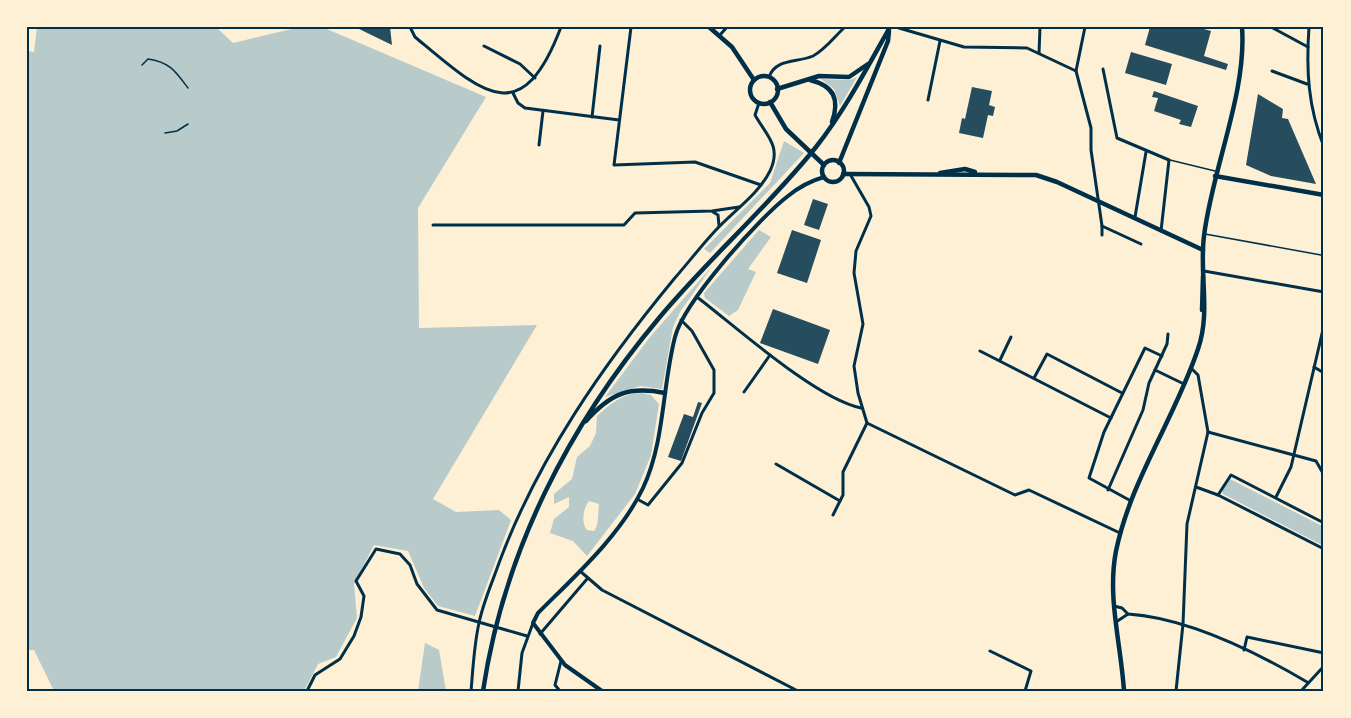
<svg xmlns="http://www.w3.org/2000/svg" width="1351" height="718" viewBox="0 0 1351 718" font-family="'DM Sans',sans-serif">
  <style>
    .green { fill: #b9caca; fill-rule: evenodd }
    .building { fill: #264d5e }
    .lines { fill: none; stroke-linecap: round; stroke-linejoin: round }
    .path { stroke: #003049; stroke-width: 1.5 }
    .service { stroke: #003049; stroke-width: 1.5 }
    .minor { stroke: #003049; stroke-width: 3 }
    .tertiary { stroke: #003049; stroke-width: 4 }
    .secondary { stroke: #003049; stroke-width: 4.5 }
    .primary { stroke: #003049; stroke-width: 4.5 }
    .neatline { fill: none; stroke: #003049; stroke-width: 2 }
  </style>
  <rect width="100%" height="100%" fill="#fdf0d5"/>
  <g class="green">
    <polygon points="37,27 216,27 233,43 300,27 322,27 486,97 418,208 419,328 537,325 433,499 456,512 499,510 511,520 475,616 438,606 424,588 408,551 374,545 354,584 357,618 336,657 318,664 304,691 54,691 34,650 27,650 27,51 34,52"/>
    <polygon points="857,77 840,106 834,89 821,79 850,80"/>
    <polygon points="784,141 804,153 710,253 704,249 770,183"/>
    <polygon points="759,230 771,237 748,269 756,272 738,310 729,316 705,298 704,293"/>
    <polygon points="713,265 680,312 673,327 662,389 640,386 605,397 650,337"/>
    <path d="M 642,393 L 651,395 L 659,404 L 651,455 L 635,494 L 587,556 L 573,541 L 550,533 L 554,519 L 569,507 L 569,497 L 554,504 L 554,494 L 572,479 L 577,457 L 590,446 L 596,433 L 597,416 C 611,404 622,393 642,393 ZM 589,501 L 599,504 C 598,512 599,526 594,531 L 587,530 C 581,523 583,508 589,501 Z"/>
    <polygon points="1230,479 1324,527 1324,546 1223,494 1222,491"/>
    <polygon points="425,643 439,650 446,691 418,691"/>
  </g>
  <g class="building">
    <polygon points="355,27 390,27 392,45"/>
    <polygon points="1150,27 1197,27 1211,31 1204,56 1228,64 1226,70 1145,45"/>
    <polygon points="1131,52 1172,64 1166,85 1125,73"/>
    <polygon points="972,87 992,91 989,105 995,107 993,116 988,115 983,138 959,133 962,118 965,119"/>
    <polygon points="1154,91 1198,106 1191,127 1179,124 1181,120 1154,111 1158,98 1152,97"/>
    <polygon points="1258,94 1283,109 1282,118 1288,119 1316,184 1271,176 1246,165"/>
    <polygon points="813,199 828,204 819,230 804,225"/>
    <polygon points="792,230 821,240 807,283 777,273"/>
    <polygon points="773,309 830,330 818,364 760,343"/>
    <polygon points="698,402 702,403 681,461 668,457 684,414 693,417"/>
  </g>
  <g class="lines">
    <g class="path">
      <path d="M 142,65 L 148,59 C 170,62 176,72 188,88"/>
      <polyline points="165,133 177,131 188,124"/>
    </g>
    <g class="service">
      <polyline points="1170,160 1215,171"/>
      <polyline points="1205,234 1321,255"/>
    </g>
    <g class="minor">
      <path d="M 410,27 L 415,37 C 481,92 521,133 561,27"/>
      <polyline points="631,27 614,165 695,162 761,185"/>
      <polyline points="1085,27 1076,71 1091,128 1091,150 1102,226 1141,244"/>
      <polyline points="1271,27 1308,47"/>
      <path d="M 1309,27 C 1306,70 1308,107 1324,147"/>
      <polyline points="1323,27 1324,28"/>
      <polyline points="899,28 964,47 1027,48 1076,71"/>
      <polyline points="720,35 727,27"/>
      <polyline points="484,46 520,64 535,78"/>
      <polyline points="1039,53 1040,27"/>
      <polyline points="1103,69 1117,138 1169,160 1161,231"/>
      <polyline points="1272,71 1307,84"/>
      <path d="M 769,77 C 776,58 797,63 813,56 C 825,50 835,36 845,27"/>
      <polyline points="513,93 518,103 525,108 619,120"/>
      <polyline points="928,100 940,41"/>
      <polyline points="592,117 600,46"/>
      <polyline points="539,145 543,111"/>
      <polyline points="713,212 718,215 719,226"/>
      <polyline points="1135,217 1146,152"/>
      <polyline points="433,225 624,225 635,213 712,211 739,207"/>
      <polyline points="1102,226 1102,235"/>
      <polyline points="1204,271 1324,292"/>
      <path d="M 697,297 C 735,326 816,399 861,408"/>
      <polyline points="980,351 1111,418"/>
      <polyline points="1000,360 1011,337"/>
      <polyline points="1314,367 1324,373"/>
      <polyline points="1155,370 1184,384"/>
      <polyline points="1034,378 1047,354 1122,393"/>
      <polyline points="744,392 770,355"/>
      <polyline points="867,423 1015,495 1029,490 1120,533"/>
      <polyline points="1208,432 1316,461 1324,475"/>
      <polyline points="776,464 840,501"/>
      <polyline points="1196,487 1218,495 1324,549"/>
      <polyline points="1108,490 1143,410 1149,383 1167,344 1168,334"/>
      <polyline points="1218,495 1231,475 1324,523"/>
      <polyline points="1276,497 1291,467 1324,325"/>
      <polyline points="637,499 648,505 682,463 702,413 714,393 714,370 692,331 681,320"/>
      <polyline points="1131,501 1089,478 1104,432 1145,348 1162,356"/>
      <polyline points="833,515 843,495 843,472 867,423 858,393 854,366 863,324 854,273 856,251 871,216 869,207 850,174"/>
      <polyline points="580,571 602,590 798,691"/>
      <path d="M 1114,606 L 1122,608 L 1128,614 C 1188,618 1256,652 1307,682"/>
      <polyline points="1116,622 1128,614"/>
      <polyline points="540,634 587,579"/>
      <polyline points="1244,650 1247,637 1324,653"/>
      <polyline points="990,651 1031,671 1025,691"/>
      <polyline points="307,691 315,675 340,659 354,636 361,617 364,596 356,581 376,549 400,554 410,565 417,584 437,610 527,636"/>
      <path d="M 471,691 C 473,669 474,645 479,623 C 483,603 492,583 499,563 C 538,458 603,365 674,279 C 688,263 701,246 715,231 C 733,211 758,195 770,171 C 782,146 766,135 755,115 L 759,103"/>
      <polyline points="518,691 522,653 533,623"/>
      <polyline points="560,691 555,685 561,661"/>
      <polyline points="1176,691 1183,624 1187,524 1208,432 1198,375 1191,368"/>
      <polyline points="1301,691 1324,666"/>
    </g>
    <path class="tertiary" d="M 602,691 L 565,665 L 533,623 L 538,613 C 575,576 620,536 643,488 C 665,441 662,387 675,337 C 684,302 758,219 788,196 C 799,187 810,181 824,177"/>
    <g class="secondary">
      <polyline points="709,27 732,47 754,80"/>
      <circle cx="764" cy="90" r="14"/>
      <polyline points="770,102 786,129 824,165"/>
      <circle cx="833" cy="171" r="11"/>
      <polyline points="940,173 965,169 975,172"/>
      <polyline points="843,174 1036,175 1057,182 1203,250"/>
      <polyline points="1215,176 1324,195"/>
      <polyline points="1202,310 1203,276"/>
      <path d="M 1124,691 C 1121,644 1107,597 1116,551 C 1131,479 1175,418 1198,349 C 1211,312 1199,274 1204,236 C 1212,169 1247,93 1242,27"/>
    </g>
    <g class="primary">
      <path d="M 810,80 C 834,86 840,99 832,122"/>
      <polyline points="777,89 819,76 849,77 868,64"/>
      <polyline points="839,163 888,41 889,31"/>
      <path d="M 586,421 C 611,393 629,386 665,393"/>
      <path d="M 483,691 C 504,551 569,425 659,318 C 709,258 768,207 816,147 C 845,110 867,68 890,27"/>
    </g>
  </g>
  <rect width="1351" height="718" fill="none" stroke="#fdf0d5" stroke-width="57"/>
  <rect x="28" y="28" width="1294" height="662" class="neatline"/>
</svg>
